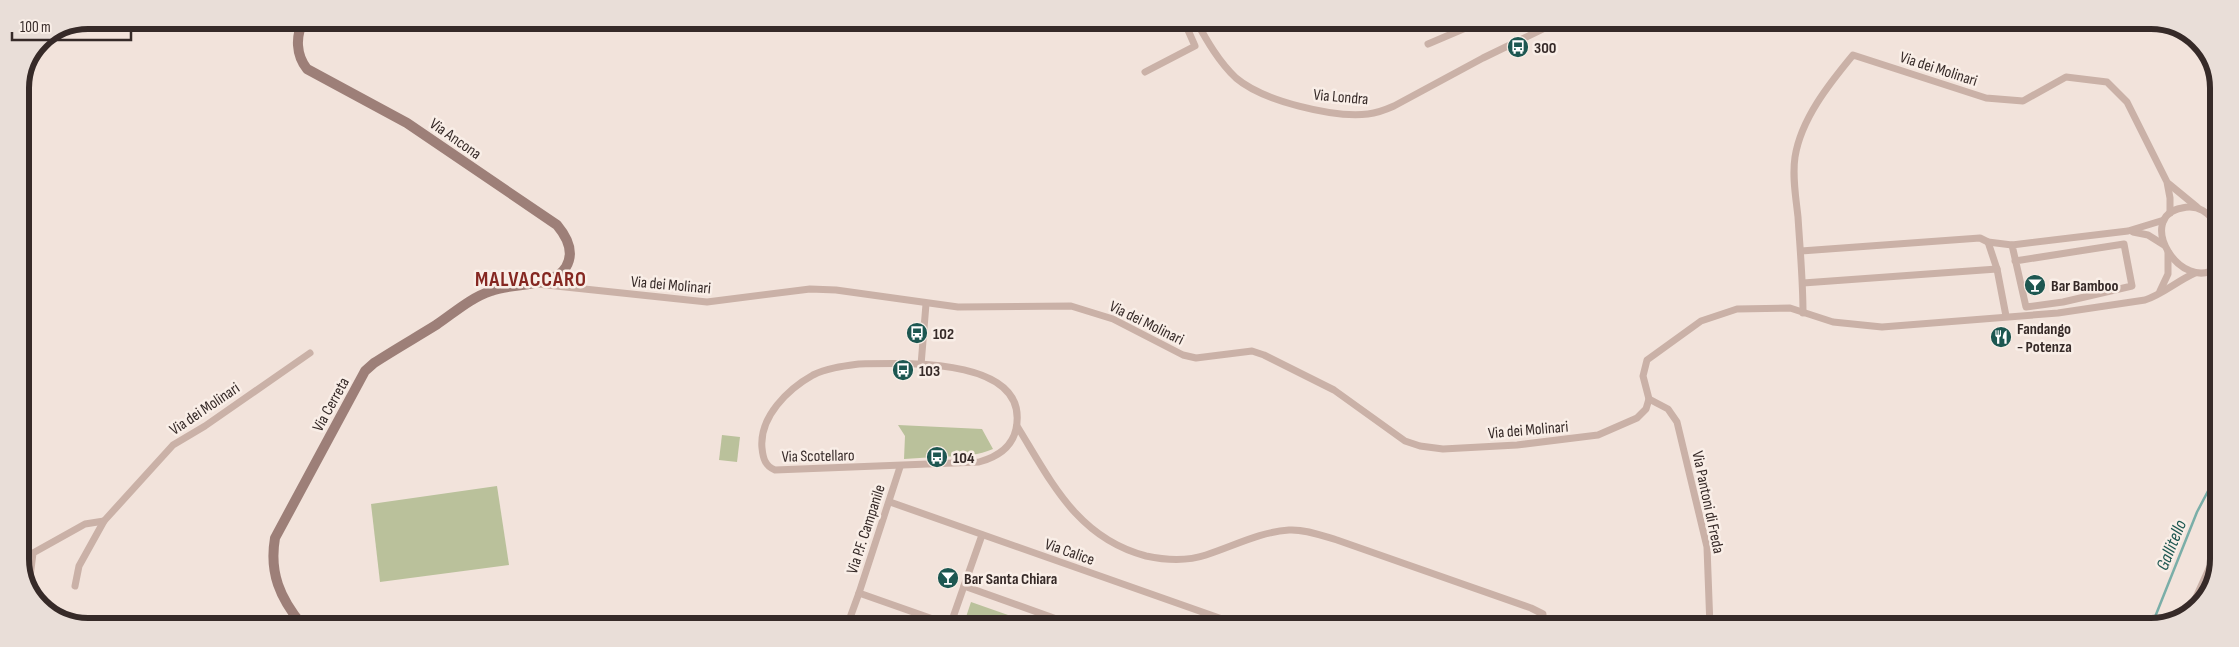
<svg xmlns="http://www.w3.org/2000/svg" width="2239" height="647" viewBox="0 0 2239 647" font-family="'Sofia Sans Condensed',sans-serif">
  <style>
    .green { fill: #bac19b }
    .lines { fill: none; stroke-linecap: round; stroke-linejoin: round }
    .stream { stroke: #7aaea8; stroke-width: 2.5 }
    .street { stroke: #cab1a7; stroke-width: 7 }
    .secondary { stroke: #9d7f78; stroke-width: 10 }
    .labels { text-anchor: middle; stroke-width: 5; stroke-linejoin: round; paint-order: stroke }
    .poi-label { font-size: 16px; font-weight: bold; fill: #362a28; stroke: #f9eee7; text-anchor: start }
    .street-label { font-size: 16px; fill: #362a28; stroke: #f9eee7 }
    .water-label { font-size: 18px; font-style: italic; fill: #1d5751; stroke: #f9eee7 }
    .district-label { font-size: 21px; font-weight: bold; letter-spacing: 1px; fill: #852721; stroke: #f9eee7 }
    .rim { fill: none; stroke: #362a28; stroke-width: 6 }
  </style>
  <rect width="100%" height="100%" fill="#f2e3db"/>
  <g class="green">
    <path d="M 898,425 L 982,429 L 993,449 C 974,457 953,457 935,456 L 935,457 L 904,459 L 905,436 Z"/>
    <polygon points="722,435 740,437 737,462 719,460"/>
    <polygon points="497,486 509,565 380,582 371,504"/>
    <polygon points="971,602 1039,626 963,626"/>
  </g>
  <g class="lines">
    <polyline class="stream" points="2151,627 2197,512 2217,474"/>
    <g class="street">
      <path d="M 1196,21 C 1207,41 1219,62 1236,78 C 1263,101 1333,118 1368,114 C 1377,113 1385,110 1394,106 L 1483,58 L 1557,22"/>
      <polyline points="1318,21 1323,27"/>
      <polyline points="904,28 905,21"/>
      <polyline points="1428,44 1482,21"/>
      <polyline points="1145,72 1195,46 1184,21"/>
      <polyline points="2169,184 2197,207"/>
      <polyline points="2133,232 2148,235 2164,245"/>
      <polyline points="1988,242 1997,269 2006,316"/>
      <polyline points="1801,251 1980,238 1988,242 2012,245"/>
      <polyline points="2015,261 2124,244 2132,286 2063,302 2026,307 2012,245 2128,231 2164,220"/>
      <path d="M 2218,267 C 2181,295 2134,217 2182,208 C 2199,204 2208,213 2218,225"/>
      <polyline points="1803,283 1997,269"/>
      <path d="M 537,284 L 707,302 L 810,289 L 836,290 L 958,307 L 1071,306 L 1113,319 L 1183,355 L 1196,358 L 1252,351 L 1264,355 L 1334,390 L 1405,441 L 1420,446 L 1443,449 L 1517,445 L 1598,435 L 1637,418 L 1646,409 L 1649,399 L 1643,376 L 1647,360 L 1701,321 L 1737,309 L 1790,308 L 1833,322 L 1882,327 L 2058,313 L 2145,300 C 2163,294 2177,281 2195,273"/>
      <polyline points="2160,291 2168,274 2168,252"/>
      <path d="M 1803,313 C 1803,281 1800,249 1798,217 C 1796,198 1792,177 1795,157 C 1801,119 1829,84 1853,55 L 1986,98 L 2023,101 L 2066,77 L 2107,82 L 2127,102 L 2167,182 L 2170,198 L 2170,213"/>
      <path d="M 859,364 C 902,363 1031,356 1016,429 C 1012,448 997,457 979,462 L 775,470 C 765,466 763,458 762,448 C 759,417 788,389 813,375 C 827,368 844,366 859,364 Z"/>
      <polyline points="921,365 926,304"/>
      <polyline points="1649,399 1668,409 1677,422 1707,547 1710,627"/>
      <path d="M 1017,426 C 1051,481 1077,538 1146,556 C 1165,560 1188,561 1206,555 C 1234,546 1260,532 1289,530 C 1305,529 1323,536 1337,540 L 1531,608 L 1543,614 L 1542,626"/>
      <polyline points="900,467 859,593 950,625"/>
      <polyline points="890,502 1242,626"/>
      <polyline points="29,585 33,553 85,524 104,521 173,445 205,426 310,353"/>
      <polyline points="75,586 79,566 104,521"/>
      <polyline points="964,586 982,535"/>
      <polyline points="2188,615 2217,551"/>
      <polyline points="847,626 859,593"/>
      <polyline points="950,626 964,586 1076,626"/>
    </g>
    <path class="secondary" d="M 302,625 C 280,598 269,573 275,538 L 365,371 L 374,363 C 394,350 415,338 436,325 C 454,313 470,298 491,291 C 511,283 555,287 566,267 C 575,252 567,237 557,225 L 407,123 L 307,69 C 296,55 295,36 304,20"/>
  </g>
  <defs>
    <g id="bus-disc" transform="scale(1.125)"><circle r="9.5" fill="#1d5751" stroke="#f9eee7"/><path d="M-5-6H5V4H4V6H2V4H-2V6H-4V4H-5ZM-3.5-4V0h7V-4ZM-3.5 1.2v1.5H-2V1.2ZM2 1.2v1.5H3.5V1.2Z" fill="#fff"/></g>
    <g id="bar-disc" transform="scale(1.125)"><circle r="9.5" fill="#1d5751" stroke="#f9eee7"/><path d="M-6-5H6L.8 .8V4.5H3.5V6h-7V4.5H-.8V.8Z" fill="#fff"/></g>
    <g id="restaurant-disc" transform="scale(1.125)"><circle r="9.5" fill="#1d5751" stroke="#f9eee7"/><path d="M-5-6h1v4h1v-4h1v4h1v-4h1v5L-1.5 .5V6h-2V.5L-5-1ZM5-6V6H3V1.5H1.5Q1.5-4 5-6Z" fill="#fff"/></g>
  </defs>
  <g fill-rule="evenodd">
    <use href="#bus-disc" x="1518" y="47"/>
    <use href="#bar-disc" x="2035" y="285"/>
    <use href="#bus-disc" x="917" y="333"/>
    <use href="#restaurant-disc" x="2001" y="337"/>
    <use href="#bus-disc" x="903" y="370"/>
    <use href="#bus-disc" x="937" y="457"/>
    <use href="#bar-disc" x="948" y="578"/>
  </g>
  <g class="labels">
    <g class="poi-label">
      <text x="1534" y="53">300</text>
      <text x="2051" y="291">Bar Bamboo</text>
      <text x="2017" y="334">Fandango<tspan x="2017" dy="18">- Potenza</tspan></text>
      <text x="933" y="339">102</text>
      <text x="919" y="376">103</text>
      <text x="953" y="463">104</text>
      <text x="964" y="584">Bar Santa Chiara</text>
    </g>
    <g class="street-label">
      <text transform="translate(1939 68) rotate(18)" y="6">Via dei Molinari</text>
      <text transform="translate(1341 96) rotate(5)" y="6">Via Londra</text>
      <text transform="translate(456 138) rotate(35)" y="6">Via Ancona</text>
      <text transform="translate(671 284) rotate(5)" y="6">Via dei Molinari</text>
      <text transform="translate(1147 322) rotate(26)" y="6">Via dei Molinari</text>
      <text transform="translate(330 404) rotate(-61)" y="6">Via Cerreta</text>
      <text transform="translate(204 408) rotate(-34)" y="6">Via dei Molinari</text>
      <text transform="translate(1528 429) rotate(-5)" y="6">Via dei Molinari</text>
      <text transform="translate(818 455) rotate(-1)" y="6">Via Scotellaro</text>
      <text transform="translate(1709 502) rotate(78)" y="6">Via Pantoni di Freda</text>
      <text transform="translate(865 529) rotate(-72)" y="6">Via P.F. Campanile</text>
      <text transform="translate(1070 551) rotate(19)" y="6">Via Calice</text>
    </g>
    <g class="water-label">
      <text transform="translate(2171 545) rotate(-68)" y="6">Gallitello</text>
    </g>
    <g class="district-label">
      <text x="531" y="286">MALVACCARO</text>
    </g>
  </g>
  <path d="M0 0H2239V647H0ZM88 29H2151A59 59 0 0 1 2210 88V559A59 59 0 0 1 2151 618H88A59 59 0 0 1 29 559V88A59 59 0 0 1 88 29Z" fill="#e9ded8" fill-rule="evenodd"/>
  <path class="rim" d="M88 29H2151A59 59 0 0 1 2210 88V559A59 59 0 0 1 2151 618H88A59 59 0 0 1 29 559V88A59 59 0 0 1 88 29Z"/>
  <path d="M12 32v8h119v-8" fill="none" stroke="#362a28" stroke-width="2.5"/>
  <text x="20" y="32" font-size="15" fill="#362a28" stroke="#f9eee7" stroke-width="4" paint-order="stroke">100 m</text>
</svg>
